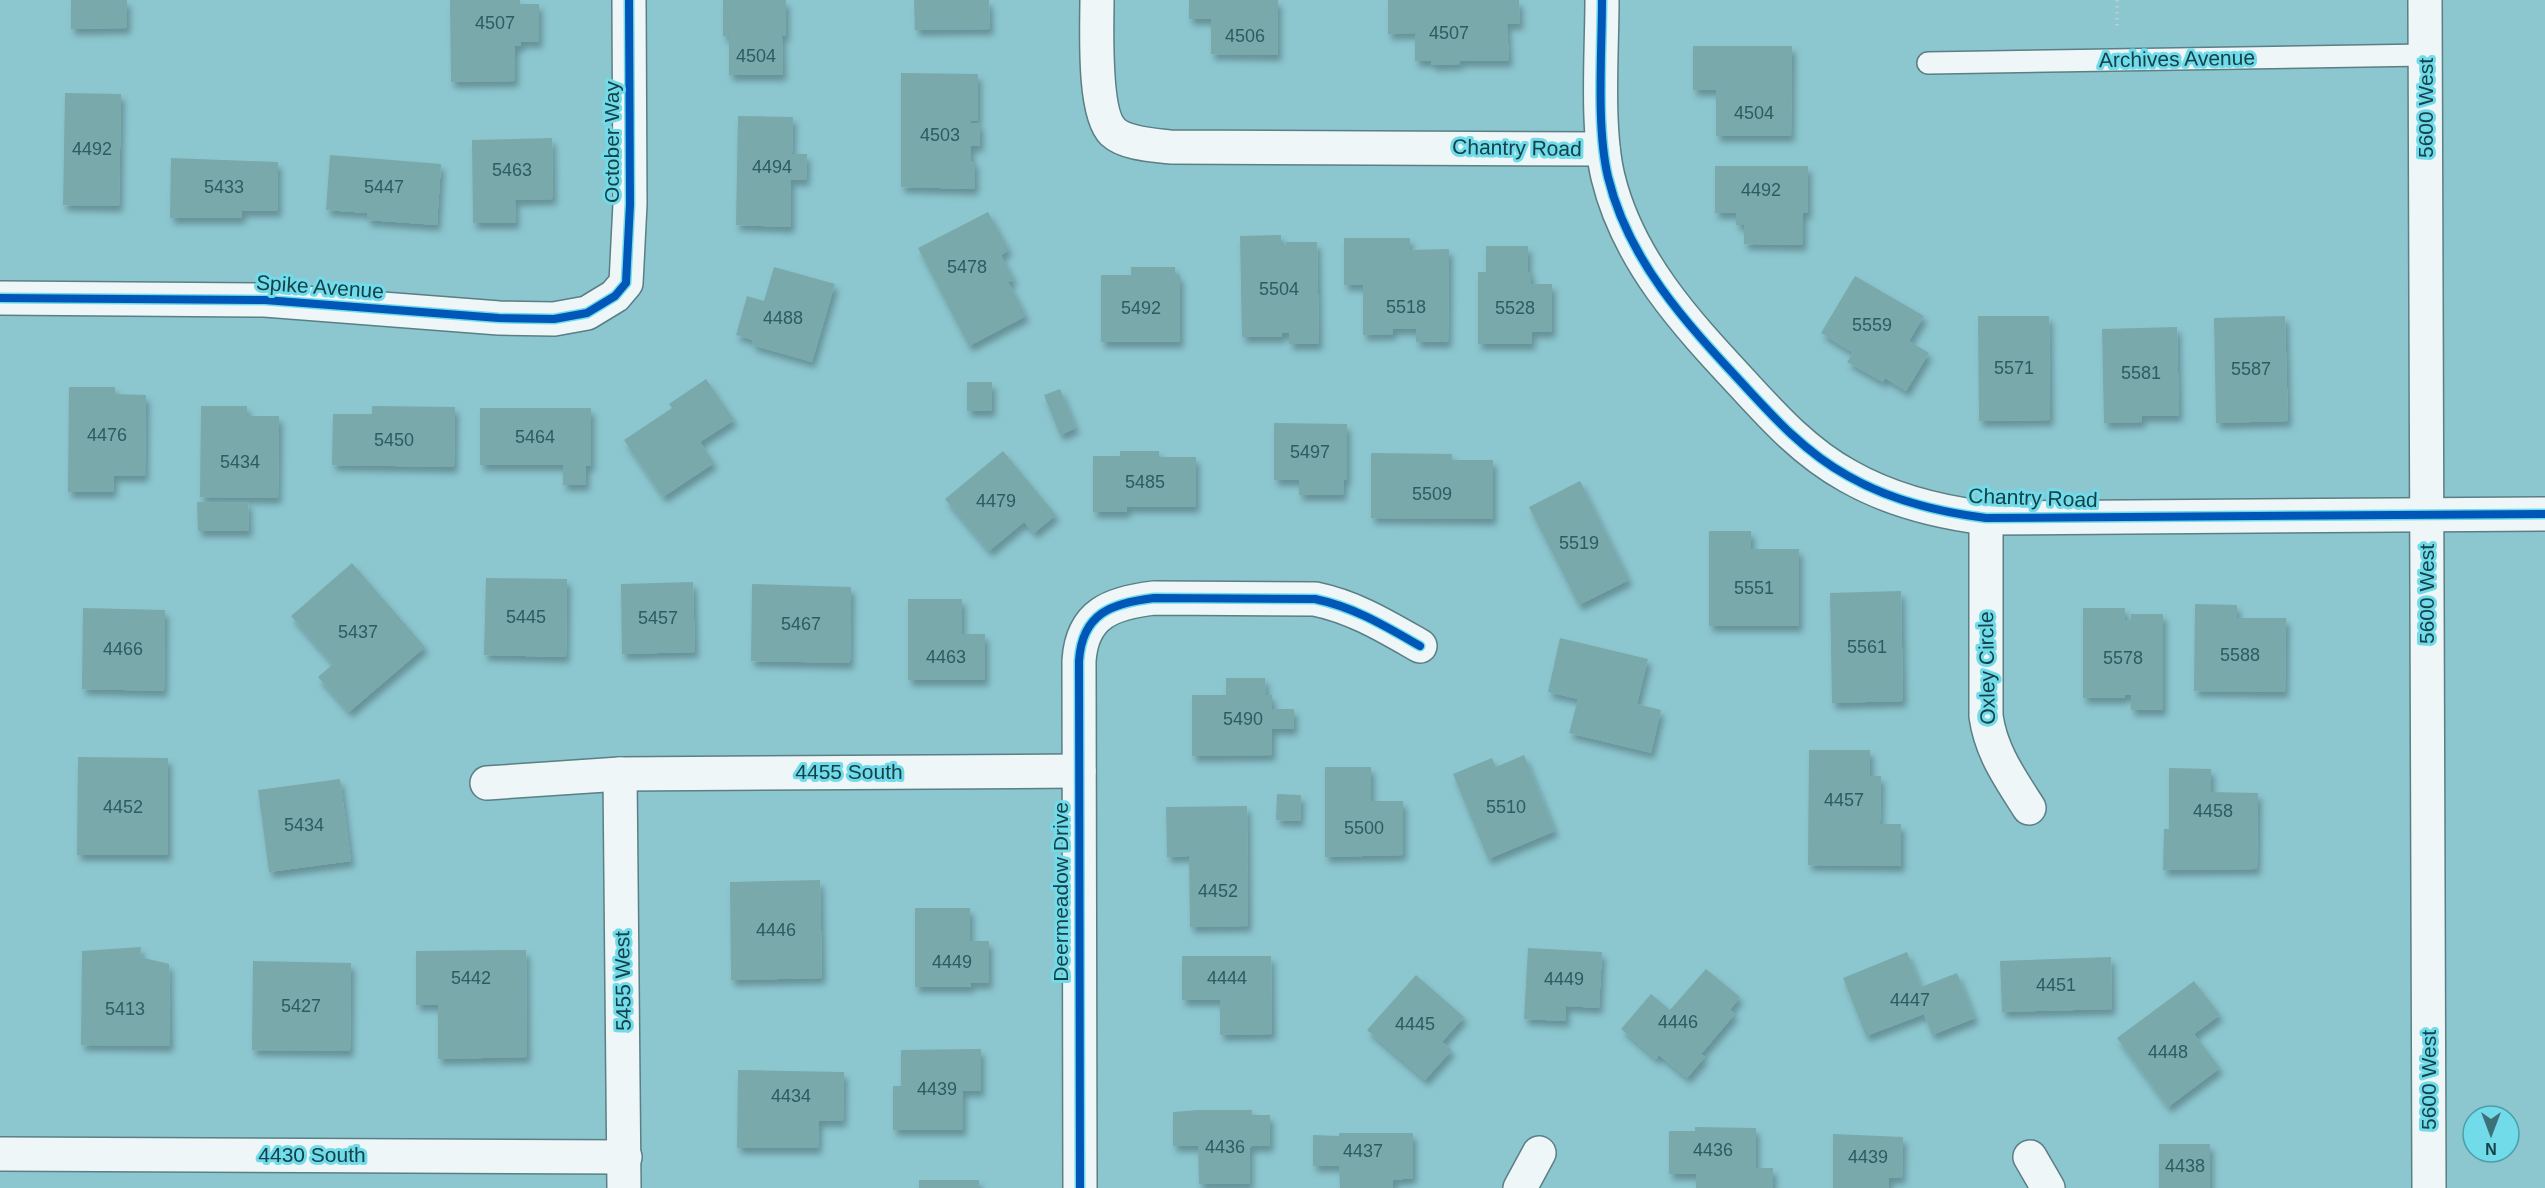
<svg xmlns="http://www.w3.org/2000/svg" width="2545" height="1188" viewBox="0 0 2545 1188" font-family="Helvetica,sans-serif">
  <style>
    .building { fill: #79a9ab; filter: url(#shadow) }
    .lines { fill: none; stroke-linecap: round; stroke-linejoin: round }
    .service-casing { stroke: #5a7f85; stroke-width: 24 }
    .minor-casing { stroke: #5a7f85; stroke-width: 36 }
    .secondary-casing { stroke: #5a7f85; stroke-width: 36 }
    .path { stroke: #bbcdd0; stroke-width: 4; stroke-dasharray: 1.5 4.5; stroke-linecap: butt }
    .service { stroke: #eef6f8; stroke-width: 21 }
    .minor { stroke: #eef6f8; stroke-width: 33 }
    .secondary { stroke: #eef6f8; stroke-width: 33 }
    .cycleway-casing { stroke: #71dbea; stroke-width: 11 }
    .cycleway { stroke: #0057b8; stroke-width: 8 }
    .labels { text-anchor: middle; stroke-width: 6; stroke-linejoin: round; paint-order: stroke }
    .number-label { font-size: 18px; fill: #2d5c61 }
    .street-label { font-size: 21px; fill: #144248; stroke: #71dbea }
  </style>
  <defs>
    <filter id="shadow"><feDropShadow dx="3.5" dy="6" stdDeviation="3" flood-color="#0004"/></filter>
  </defs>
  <rect width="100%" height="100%" fill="#8cc6cf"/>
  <g class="building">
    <polygon points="71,0 127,0 127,28 71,29"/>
    <polygon points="450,0 520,0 520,4 539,4 539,42 521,42 521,46 515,46 515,81 451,82"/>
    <polygon points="723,0 786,0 786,36 782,36 783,75 729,75 729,36 723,36"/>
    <polygon points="914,0 989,0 990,29 915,30"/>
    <polygon points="1189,0 1278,0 1278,55 1211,54 1211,19 1189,19"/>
    <polygon points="1388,0 1519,0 1520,24 1507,24 1509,61 1460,61 1460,64 1431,65 1431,61 1415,61 1415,33 1388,34"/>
    <polygon points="1693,46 1792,46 1791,136 1716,136 1716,90 1693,90"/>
    <polygon points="901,73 978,74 978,121 971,121 971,123 980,123 980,146 971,146 971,161 975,161 975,189 901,187"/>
    <polygon points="65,93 121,94 119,206 63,205"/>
    <polygon points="738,116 793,117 792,154 807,154 806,180 791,180 791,227 736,225"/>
    <polygon points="552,138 553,199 515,200 516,223 473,223 472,140"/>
    <polygon points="330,155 441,164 437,225 367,220 367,213 326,210"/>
    <polygon points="171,158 278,162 278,211 242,211 242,218 170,218"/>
    <polygon points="1715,166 1808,166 1808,213 1803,213 1803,245 1744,244 1744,225 1736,225 1736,213 1715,213"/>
    <polygon points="988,212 1009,250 1001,255 1014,280 1008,282 1026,316 969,346 918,248"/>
    <polygon points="1281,235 1281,245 1286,245 1286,242 1317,242 1319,344 1289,344 1289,333 1282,333 1282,337 1242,337 1240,236"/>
    <polygon points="1344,238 1410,238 1410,250 1449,249 1448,342 1416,342 1416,329 1393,329 1393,334 1363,335 1363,285 1344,285"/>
    <polygon points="1486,246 1528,246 1528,272 1531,272 1531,284 1552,284 1552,332 1532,332 1532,344 1478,344 1478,272 1486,272"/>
    <polygon points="774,267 835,284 812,362 752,345 753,340 736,335 747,296 764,301"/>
    <polygon points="1131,267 1175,267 1175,275 1180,275 1180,342 1101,342 1101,275 1131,275"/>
    <polygon points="1855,276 1924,316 1909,341 1929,353 1906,391 1885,378 1883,382 1847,362 1853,353 1821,333"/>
    <polygon points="1978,316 2049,316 2050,420 1979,421"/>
    <polygon points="2285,316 2288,421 2216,423 2214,318"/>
    <polygon points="2177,327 2179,416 2142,416 2142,422 2104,423 2102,329"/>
    <polygon points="706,379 734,420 700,442 714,463 663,497 624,440 672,408 669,404"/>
    <rect x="967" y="382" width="25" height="29"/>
    <polygon points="69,387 115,387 115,394 146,395 145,476 114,476 113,492 68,492"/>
    <polygon points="1060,389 1076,428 1060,435 1044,395"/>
    <polygon points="201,406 247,406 247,416 279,416 278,498 200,497"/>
    <polygon points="372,406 455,407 454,467 332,465 333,414 372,414"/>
    <polygon points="480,408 591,408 591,466 586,466 586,485 563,485 563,465 480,465"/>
    <polygon points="1274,423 1347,424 1347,480 1344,480 1343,495 1299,495 1299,480 1274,480"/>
    <polygon points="1003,451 1056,515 1034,533 1024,522 989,551 945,499"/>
    <polygon points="1120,451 1159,451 1159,457 1196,457 1196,507 1127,507 1127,512 1093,512 1093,456 1120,456"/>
    <polygon points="1371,453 1452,454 1452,460 1493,460 1493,519 1371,518"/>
    <polygon points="1580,481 1629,580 1579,605 1529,507"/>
    <polygon points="197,502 248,502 249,531 198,531"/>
    <polygon points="1709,531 1751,531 1751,549 1799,549 1799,626 1709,626"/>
    <polygon points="352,563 425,647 349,712 318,677 333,664 291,616"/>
    <polygon points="486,578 567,579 566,657 484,655"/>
    <polygon points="693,582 695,652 622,654 621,584"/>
    <polygon points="752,584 851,587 850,663 751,661"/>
    <polygon points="1901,591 1903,701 1832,703 1830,593"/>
    <polygon points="908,599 962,599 962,634 985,634 985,680 908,680"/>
    <polygon points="2195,604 2237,605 2237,618 2286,618 2285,692 2194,691"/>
    <polygon points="83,608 165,610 164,691 82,689"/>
    <polygon points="2083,608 2125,608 2125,620 2131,620 2131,614 2163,614 2163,710 2131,710 2131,695 2125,695 2125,698 2083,698"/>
    <polygon points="1560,638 1648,659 1637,704 1661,710 1651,753 1569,733 1578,699 1548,692"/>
    <polygon points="1226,678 1265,678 1266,695 1272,695 1272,709 1294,709 1294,729 1272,729 1272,755 1192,756 1192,695 1226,695"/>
    <polygon points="1809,750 1870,750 1870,776 1881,776 1880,824 1901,824 1901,866 1808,865"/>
    <polygon points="1524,755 1555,831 1488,859 1453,774 1492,758 1496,767"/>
    <polygon points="78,757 168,758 168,855 77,855"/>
    <polygon points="1325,767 1371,767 1371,801 1403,801 1403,855 1325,857"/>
    <polygon points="2169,768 2211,769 2211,792 2258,793 2257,869 2163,870 2164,829 2169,829"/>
    <polygon points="340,779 351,861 269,872 258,790"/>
    <polygon points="1277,794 1301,795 1300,821 1276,820"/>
    <polygon points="1247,806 1248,926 1190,927 1189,856 1167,857 1166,807"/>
    <polygon points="820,880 822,978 731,980 730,882"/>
    <polygon points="915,908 970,908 970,941 989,941 989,983 971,983 971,987 915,987"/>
    <polygon points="141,947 140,957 169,964 170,1046 81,1045 82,951"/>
    <polygon points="1528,948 1602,952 1599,1008 1566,1006 1566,1021 1524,1019"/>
    <polygon points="526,950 527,1057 438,1059 438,1005 416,1005 416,951"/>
    <polygon points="1907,952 1921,987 1957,973 1975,1018 1932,1035 1924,1014 1866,1036 1843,978"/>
    <polygon points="1182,956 1271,956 1272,1034 1220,1035 1220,1000 1182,1000"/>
    <polygon points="2111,957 2112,1009 2002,1012 2000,961"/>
    <polygon points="253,961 351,963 350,1051 252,1050"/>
    <polygon points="1706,969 1740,997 1730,1010 1735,1014 1701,1054 1705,1057 1687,1078 1659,1055 1656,1059 1621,1029 1651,994 1670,1010"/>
    <polygon points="1416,975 1464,1017 1442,1042 1452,1050 1425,1080 1367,1030"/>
    <polygon points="2194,981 2220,1015 2194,1034 2220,1068 2168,1107 2117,1038"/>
    <polygon points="981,1049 981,1091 963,1091 963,1130 893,1130 893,1086 901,1086 901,1050"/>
    <polygon points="738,1070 844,1072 843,1121 819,1121 818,1148 737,1148"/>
    <polygon points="1198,1110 1252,1110 1252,1115 1270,1115 1270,1146 1252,1146 1250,1148 1250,1184 1199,1184 1198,1146 1173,1146 1173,1112"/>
    <polygon points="1695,1127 1756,1128 1756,1168 1773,1168 1773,1188 1696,1188 1696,1174 1669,1174 1669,1131 1695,1131"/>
    <polygon points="1339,1133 1413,1133 1413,1178 1393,1180 1393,1188 1340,1188 1339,1166 1313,1166 1313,1135 1339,1136"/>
    <polygon points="1833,1134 1903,1137 1902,1178 1889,1178 1889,1188 1833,1188"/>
    <rect x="2159" y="1144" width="51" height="44"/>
    <rect x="919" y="1180" width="60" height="8"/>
  </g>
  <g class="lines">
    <g class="service-casing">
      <polyline id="service" points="1928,63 2425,55"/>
    </g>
    <g class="minor-casing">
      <g id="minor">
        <path d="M 1097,0 C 1097,27 1093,113 1113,132 C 1126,144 1154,145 1170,147 L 1603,149"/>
        <path d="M 1602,0 C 1602,52 1596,127 1608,177 C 1628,260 1686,323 1742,383 C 1774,418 1806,453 1848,476 C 1890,500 1938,512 1986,518 L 2545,514"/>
        <polyline points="0,298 265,300 499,318 554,319 587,313 615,296 626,283 630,204 629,0"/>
        <path d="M 1986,518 L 1986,716 C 1991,752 2010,778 2029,808"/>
        <polyline points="620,774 624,1188"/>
        <polyline points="487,783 620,774 1079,771"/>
        <polyline points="0,1154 625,1157"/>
        <polyline points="2030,1157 2048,1188"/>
        <path d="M 1080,1188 L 1079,661 C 1082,613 1112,603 1154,598 L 1315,599 C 1354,607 1385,626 1420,646"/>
        <polyline points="1520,1188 1539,1153"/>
      </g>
    </g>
    <g class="secondary-casing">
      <polyline id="secondary" points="2425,0 2429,1188"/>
    </g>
    <polyline class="path" points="2117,0 2117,29"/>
    <use href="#service" class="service"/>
    <use href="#minor" class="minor"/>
    <use href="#secondary" class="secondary"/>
    <g class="cycleway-casing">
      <g id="cycleway">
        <path d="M 1602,0 C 1602,52 1596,127 1608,177 C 1628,260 1686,323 1742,383 C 1774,418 1806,453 1848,476 C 1890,500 1938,512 1986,518 L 2545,514"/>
        <polyline points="0,298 265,300 499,318 554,319 587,313 615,296 626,283 630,204 629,0"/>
        <path d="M 1080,1188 L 1079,661 C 1082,613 1112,603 1154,598 L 1315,599 C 1354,607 1385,626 1420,646"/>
      </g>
    </g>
    <use href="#cycleway" class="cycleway"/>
  </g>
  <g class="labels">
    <g class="number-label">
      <text x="495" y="29">4507</text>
      <text x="1449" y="39">4507</text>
      <text x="1245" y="42">4506</text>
      <text x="756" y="62">4504</text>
      <text x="1754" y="119">4504</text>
      <text x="940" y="141">4503</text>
      <text x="92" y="155">4492</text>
      <text x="772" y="173">4494</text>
      <text x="512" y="176">5463</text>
      <text x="224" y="193">5433</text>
      <text x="384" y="193">5447</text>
      <text x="1761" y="196">4492</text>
      <text x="967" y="273">5478</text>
      <text x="1279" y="295">5504</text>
      <text x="1406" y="313">5518</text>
      <text x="1141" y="314">5492</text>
      <text x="1515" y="314">5528</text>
      <text x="783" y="324">4488</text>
      <text x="1872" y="331">5559</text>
      <text x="2014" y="374">5571</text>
      <text x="2251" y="375">5587</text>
      <text x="2141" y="379">5581</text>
      <text x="107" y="441">4476</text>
      <text x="535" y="443">5464</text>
      <text x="394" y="446">5450</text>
      <text x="1310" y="458">5497</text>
      <text x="240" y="468">5434</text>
      <text x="1145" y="488">5485</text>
      <text x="1432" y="500">5509</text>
      <text x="996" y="507">4479</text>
      <text x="1579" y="549">5519</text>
      <text x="1754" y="594">5551</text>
      <text x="526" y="623">5445</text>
      <text x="658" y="624">5457</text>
      <text x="801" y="630">5467</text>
      <text x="358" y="638">5437</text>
      <text x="1867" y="653">5561</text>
      <text x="123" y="655">4466</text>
      <text x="2240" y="661">5588</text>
      <text x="946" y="663">4463</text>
      <text x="2123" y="664">5578</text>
      <text x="1243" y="725">5490</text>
      <text x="1844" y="806">4457</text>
      <text x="123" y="813">4452</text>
      <text x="1506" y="813">5510</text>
      <text x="2213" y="817">4458</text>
      <text x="304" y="831">5434</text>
      <text x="1364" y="834">5500</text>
      <text x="1218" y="897">4452</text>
      <text x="776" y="936">4446</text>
      <text x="952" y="968">4449</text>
      <text x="471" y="984">5442</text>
      <text x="1227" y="984">4444</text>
      <text x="1564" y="985">4449</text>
      <text x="2056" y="991">4451</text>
      <text x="1910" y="1006">4447</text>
      <text x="301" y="1012">5427</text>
      <text x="125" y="1015">5413</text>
      <text x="1678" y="1028">4446</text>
      <text x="1415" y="1030">4445</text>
      <text x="2168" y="1058">4448</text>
      <text x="937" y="1095">4439</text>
      <text x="791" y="1102">4434</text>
      <text x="1225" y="1153">4436</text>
      <text x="1713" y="1156">4436</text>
      <text x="1363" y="1157">4437</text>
      <text x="1868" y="1163">4439</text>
      <text x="2185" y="1172">4438</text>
    </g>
    <g class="street-label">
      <text transform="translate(2177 59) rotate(-1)" y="7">Archives Avenue</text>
      <text transform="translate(2426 108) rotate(-90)" y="7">5600 West</text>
      <text transform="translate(612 142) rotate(-90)" y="7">October Way</text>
      <text transform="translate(1517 148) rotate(1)" y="7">Chantry Road</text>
      <text transform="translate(320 287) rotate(4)" y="7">Spike Avenue</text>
      <text transform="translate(2033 498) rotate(2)" y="7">Chantry Road</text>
      <text transform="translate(2427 594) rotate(-90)" y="7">5600 West</text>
      <text transform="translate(1987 668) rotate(-91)" y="7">Oxley Circle</text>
      <text x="849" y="779">4455 South</text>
      <text transform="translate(1061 892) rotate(-90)" y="7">Deermeadow Drive</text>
      <text transform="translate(623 981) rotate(-91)" y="7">5455 West</text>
      <text transform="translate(2429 1080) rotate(-90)" y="7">5600 West</text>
      <text x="312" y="1162">4430 South</text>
    </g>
  </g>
  <g transform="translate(2491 1134) rotate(180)"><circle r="28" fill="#71dbea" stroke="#4c9ea9" stroke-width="1.5"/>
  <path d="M0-4.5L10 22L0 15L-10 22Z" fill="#3e7077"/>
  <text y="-9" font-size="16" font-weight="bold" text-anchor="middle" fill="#144248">N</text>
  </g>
</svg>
